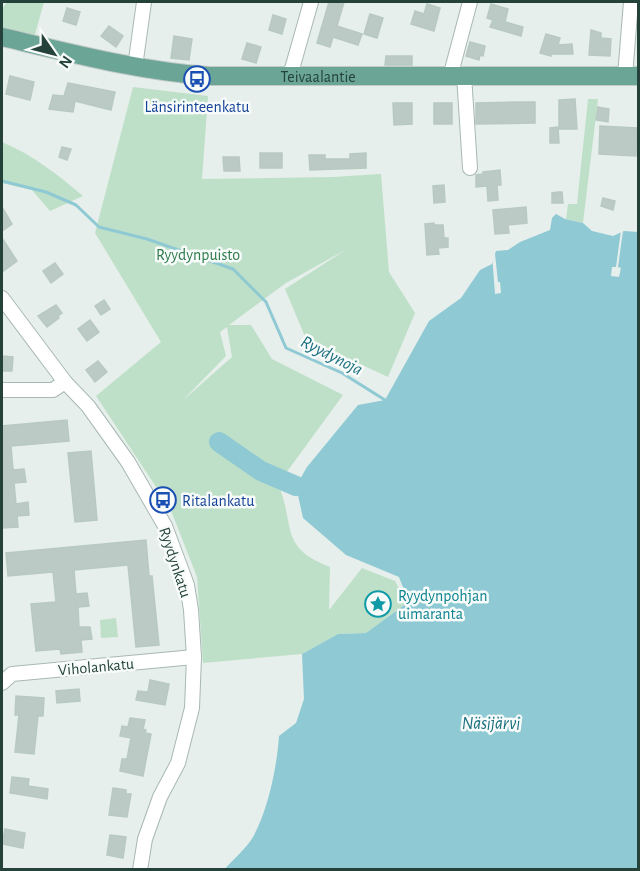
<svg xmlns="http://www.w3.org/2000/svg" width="640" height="871" viewBox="0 0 640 871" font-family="'Alegreya Sans',sans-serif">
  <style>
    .green { fill: #bfe0c8; fill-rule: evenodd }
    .water { fill: #8ec9d4 }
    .pier { fill: #e6efeb }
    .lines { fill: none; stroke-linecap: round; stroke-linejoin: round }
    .stream { stroke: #8ec9d4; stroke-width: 3 }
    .river { stroke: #8ec9d4; stroke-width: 20 }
    .building { fill: #bbcac4; stroke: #b8c9c2; stroke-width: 1.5 }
    .minor-casing { stroke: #a8b8b2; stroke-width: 16 }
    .major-casing { stroke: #c2cac8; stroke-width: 20 }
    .minor { stroke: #fff; stroke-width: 14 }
    .major { stroke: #6aa596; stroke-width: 18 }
    .labels { text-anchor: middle; stroke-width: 5; stroke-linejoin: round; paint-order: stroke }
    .street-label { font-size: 16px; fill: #24423a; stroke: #f7fbf9 }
    .transit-label { font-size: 16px; fill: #164399; stroke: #f7fbf9 }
    .park-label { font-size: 16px; fill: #2d7a4b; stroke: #f7fbf9 }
    .culture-label { font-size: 16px; fill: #0d838f; stroke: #f7fbf9; text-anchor: start }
    .water-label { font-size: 18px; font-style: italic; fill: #1c6f80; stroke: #f7fbf9 }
  </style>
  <rect width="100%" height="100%" fill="#e6efeb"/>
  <g class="green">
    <polygon points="7,2 44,2 34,38 2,28 2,9"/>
    <path d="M 133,87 L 208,96 L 202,179 L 332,177 L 381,174 L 389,272 L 415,313 L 388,377 L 306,339 L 285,289 L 347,249 L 286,283 L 229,325 L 251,325 L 272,359 L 343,395 L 278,484 C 296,526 278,547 330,567 L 329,610 L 362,568 L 395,581 L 407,603 L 366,633 L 338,634 L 302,654 L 203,663 L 197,577 L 170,508 L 96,396 L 161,342 L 95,233 ZM 227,327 L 232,357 L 182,401 L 226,356 L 220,332 Z"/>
    <polygon points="588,99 598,99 583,223 566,219 568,204 577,204"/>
    <path d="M 2,142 C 33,155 57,174 83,196 L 50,211 L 32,190 L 2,183 Z"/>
    <polygon points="116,618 118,637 101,638 100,620"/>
  </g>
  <path class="water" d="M 556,214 L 565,219 L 583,223 L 592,231 L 613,236 L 624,231 L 638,232 L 638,869 L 224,870 C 233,859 246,849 253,837 C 268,810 277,767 279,736 L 296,723 L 304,699 L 302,654 L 338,634 L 366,633 L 407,603 L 406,595 L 399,577 L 346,555 L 303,518 L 296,486 L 307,467 L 358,405 L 385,400 L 429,321 L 461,298 L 480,270 L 492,264 L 496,251 L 508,250 L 520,242 L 550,230 L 552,218 Z"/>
  <g class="pier">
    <polygon points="621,230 623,231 618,267 621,268 619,277 611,276 612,267 616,267"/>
    <polygon points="492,254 495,254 498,282 500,282 501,293 495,294"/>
  </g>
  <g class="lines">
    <polyline class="stream" points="2,181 46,192 76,205 99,227 147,239 233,269 266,302 286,348 342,373 385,400"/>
    <polyline class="river" points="219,442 261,471 296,486"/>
  </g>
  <g class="building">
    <polygon points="329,2 344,2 337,26 362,34 358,45 333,37 330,47 317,43"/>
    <polygon points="427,4 440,8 434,31 411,24 415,11 424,14"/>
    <polygon points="491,4 508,9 505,22 523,27 521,36 490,27 493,20 487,18"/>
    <polygon points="67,8 80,12 76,25 63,21"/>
    <polygon points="370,14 383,18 377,38 364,34"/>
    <polygon points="273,15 286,19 282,34 269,30"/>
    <polygon points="109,26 123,36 116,47 101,36"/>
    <polygon points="591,30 601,33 601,38 611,39 610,56 589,55"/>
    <polygon points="546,34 560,38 558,45 572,44 573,54 551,54 551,56 540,53"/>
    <polygon points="174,36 192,39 189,60 171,58"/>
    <polygon points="470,42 485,46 483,56 480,55 479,60 466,56"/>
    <polygon points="247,43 261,47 256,63 242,59"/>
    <polygon points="386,56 412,56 412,65 385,65"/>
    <polygon points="10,76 34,82 30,100 6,94"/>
    <polygon points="68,83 115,92 111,110 75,101 73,112 49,109 53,95 64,96"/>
    <polygon points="575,99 577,129 559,129 559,100"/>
    <polygon points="517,102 535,102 535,123 476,124 476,103"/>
    <polygon points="393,103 412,103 412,124 394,125"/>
    <rect x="434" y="103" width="18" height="21"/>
    <polygon points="598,107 609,109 608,122 596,120"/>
    <polygon points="600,126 637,128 636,156 599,154"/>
    <polygon points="558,127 559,143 550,143 550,128"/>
    <polygon points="62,147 71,149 67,160 59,157"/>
    <rect x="260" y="153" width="22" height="15"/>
    <polygon points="366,153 366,168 310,170 309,155 325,155 325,159 350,159 350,154"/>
    <polygon points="223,157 239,157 240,171 224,171"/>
    <polygon points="500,170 501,185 497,185 498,200 488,201 487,186 476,187 476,175 483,174 483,172"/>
    <polygon points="444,185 445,202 434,203 433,186"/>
    <polygon points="558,192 562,192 563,203 552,203 552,193"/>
    <polygon points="603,198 615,201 613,210 601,206"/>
    <polygon points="2,207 12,224 2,231"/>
    <polygon points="526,207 527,223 508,225 509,233 495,234 493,210"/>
    <polygon points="434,223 434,225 443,225 444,238 448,238 448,247 438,248 439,254 427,255 425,224"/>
    <polygon points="2,238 17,261 2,272"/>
    <polygon points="55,263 63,274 51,283 43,271"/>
    <polygon points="104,300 110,309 101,315 95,306"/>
    <polygon points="56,305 62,313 58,316 59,318 47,327 38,316"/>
    <polygon points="90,320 99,332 87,341 78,329"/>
    <polygon points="2,356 13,357 12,371 2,371"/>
    <polygon points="98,361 107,372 95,382 86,370"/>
    <polygon points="67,420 69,441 11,446 13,470 24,469 26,482 14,483 16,504 28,502 29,515 17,516 18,527 2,528 2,426"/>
    <polygon points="91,451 97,520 75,522 68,453"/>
    <polygon points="146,540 149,576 152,576 159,645 136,647 128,565 74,570 76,594 87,593 89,606 78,607 79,627 90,627 92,639 81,640 82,652 61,654 60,649 36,651 31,604 56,602 53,572 8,576 6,553"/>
    <polygon points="150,680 169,684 165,705 136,700 138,691 148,692"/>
    <polygon points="79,689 80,701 57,703 56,691"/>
    <polygon points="16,696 44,698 43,716 38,716 34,754 15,752 19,715 15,715"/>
    <polygon points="130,718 145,720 143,729 146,730 145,733 151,734 143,776 120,771 122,759 127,759 131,738 120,736 122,726 128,727"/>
    <polygon points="12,777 29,779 28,786 48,789 47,799 10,793"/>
    <polygon points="113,788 126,790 126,794 131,794 127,817 109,815"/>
    <polygon points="5,829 25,833 23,848 2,844"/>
    <polygon points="110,835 126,837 123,858 107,855"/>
  </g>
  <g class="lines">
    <g class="minor-casing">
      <g id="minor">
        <polyline points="135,67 144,2"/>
        <polyline points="464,75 470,168"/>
        <polyline points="290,76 311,2"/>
        <polyline points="625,76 631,2"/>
        <polyline points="450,77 470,2"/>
        <polyline points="2,298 65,382 88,406 128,462 165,526 187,585 191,610 194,657 192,708 178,763 160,797 145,839 140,870"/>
        <polyline points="2,390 53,390 65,382"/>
        <polyline points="2,683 12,674 194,657"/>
      </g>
    </g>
    <g class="major-casing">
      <g id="major">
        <path id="s1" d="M 2,37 C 71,53 139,71 209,76 L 638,76"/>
      </g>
    </g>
    <use href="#minor" class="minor"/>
    <use href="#major" class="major"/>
  </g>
  <defs>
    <g id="bus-ring" transform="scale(1.35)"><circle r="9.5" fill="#f7fbf9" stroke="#1a4fb4" stroke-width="1.5"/><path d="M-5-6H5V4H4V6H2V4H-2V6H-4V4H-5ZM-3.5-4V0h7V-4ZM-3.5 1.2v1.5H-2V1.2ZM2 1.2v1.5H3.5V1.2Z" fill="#1a4fb4"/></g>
    <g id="sight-ring" transform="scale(1.35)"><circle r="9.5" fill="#f7fbf9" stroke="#0f9aa8" stroke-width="1.5"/><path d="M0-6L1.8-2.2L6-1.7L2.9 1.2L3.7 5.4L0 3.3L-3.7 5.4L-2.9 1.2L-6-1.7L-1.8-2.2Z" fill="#0f9aa8"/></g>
  </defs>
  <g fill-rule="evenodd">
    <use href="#bus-ring" x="197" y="79"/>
    <use href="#bus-ring" x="163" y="500"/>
    <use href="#sight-ring" x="378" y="604"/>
  </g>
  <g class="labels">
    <g class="street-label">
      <text dy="6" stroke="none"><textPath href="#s1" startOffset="320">Teivaalantie</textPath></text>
      <text transform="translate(176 562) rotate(72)" y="6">Ryydynkatu</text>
      <text transform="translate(96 666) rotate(-5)" y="6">Viholankatu</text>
    </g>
    <g class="transit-label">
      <text x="197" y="112">Länsirinteenkatu</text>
      <text x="182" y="506" text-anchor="start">Ritalankatu</text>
    </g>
    <g class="park-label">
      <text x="198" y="260">Ryydynpuisto</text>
    </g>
    <g class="culture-label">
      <text x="398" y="601">Ryydynpohjan<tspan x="398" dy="18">uimaranta</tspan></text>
    </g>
    <g class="water-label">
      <text transform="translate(332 355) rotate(27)" y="6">Ryydynoja</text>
      <text x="491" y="729">Näsijärvi</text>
    </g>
  </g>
  <rect width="640" height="871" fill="none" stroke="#24423a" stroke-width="6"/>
  <g transform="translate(54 54) rotate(125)" stroke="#f7fbf9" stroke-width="4.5" paint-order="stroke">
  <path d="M0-4.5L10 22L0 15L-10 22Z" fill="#24423a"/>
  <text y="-9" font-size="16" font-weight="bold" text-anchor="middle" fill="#24423a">N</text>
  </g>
</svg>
